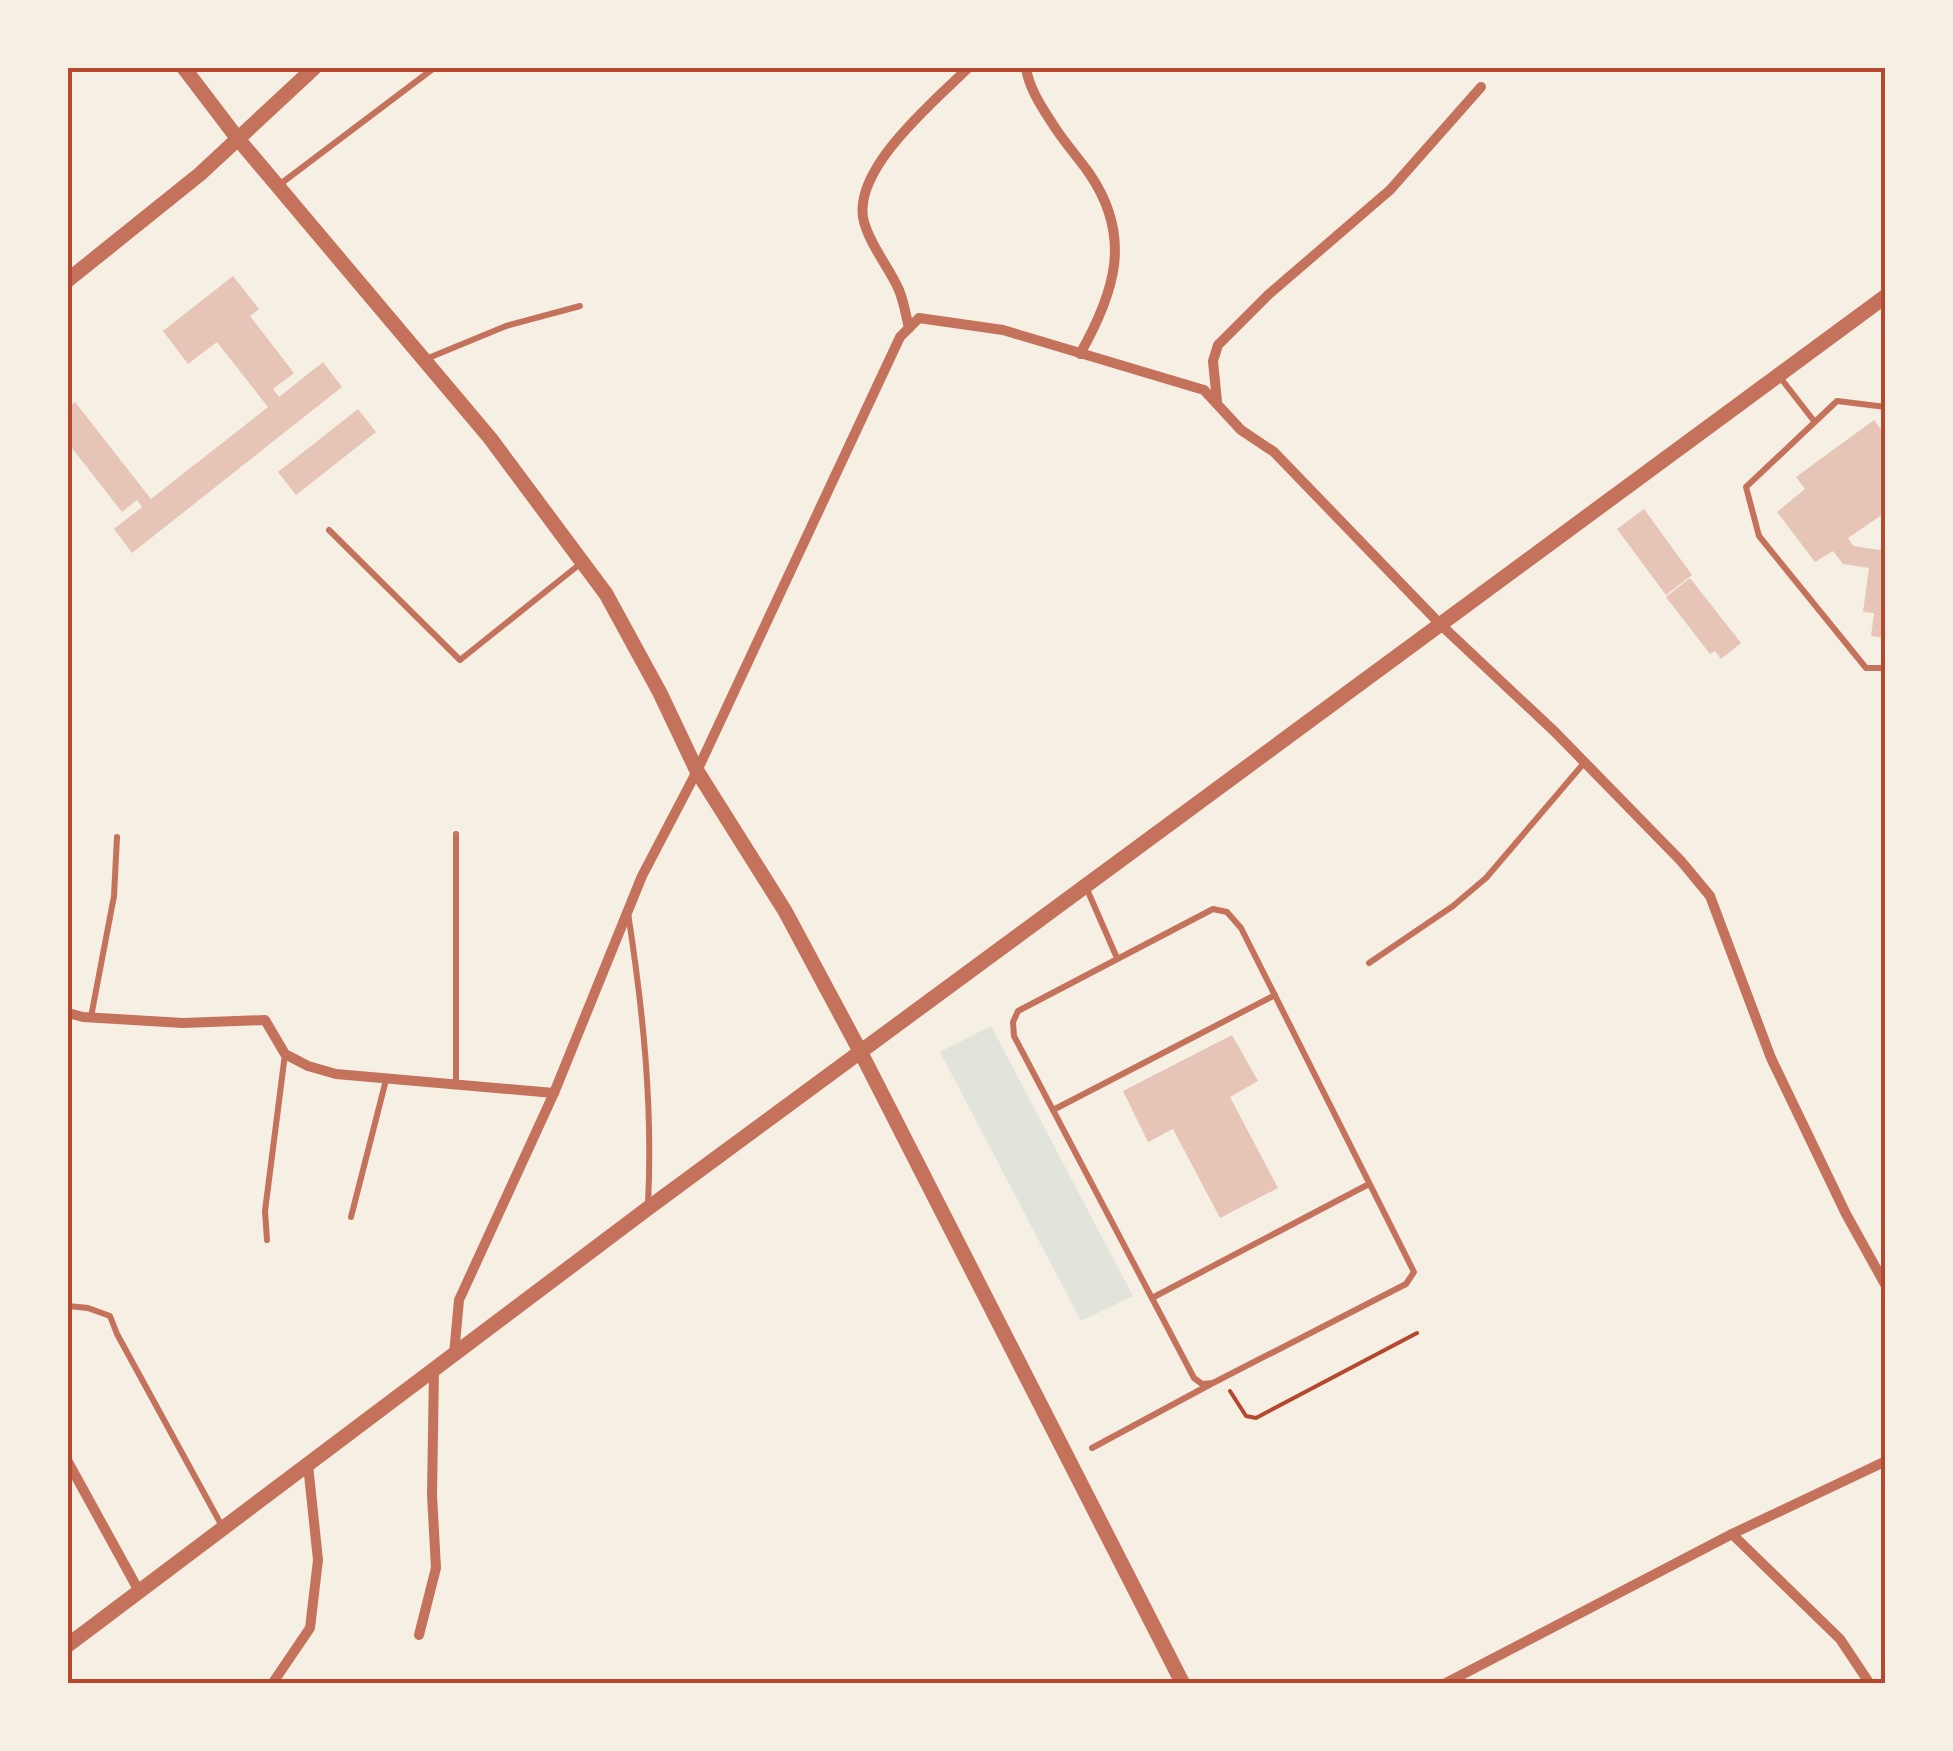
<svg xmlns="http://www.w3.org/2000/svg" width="1953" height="1751" viewBox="0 0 1953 1751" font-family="Georgia,serif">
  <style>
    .green { fill: #e2e4dc }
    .building { fill: #e6c5b7 }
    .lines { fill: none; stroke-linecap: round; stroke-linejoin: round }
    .path { stroke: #b5482f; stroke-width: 4 }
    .service { stroke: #c5725c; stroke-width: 6 }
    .minor { stroke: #c5725c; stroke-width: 10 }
    .tertiary { stroke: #c5725c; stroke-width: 15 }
    .neatline { fill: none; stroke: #b5482f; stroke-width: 4 }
  </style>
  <rect width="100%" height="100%" fill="#f6efe4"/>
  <polygon class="green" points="991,1026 1133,1296 1081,1321 940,1052"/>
  <g class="building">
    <polygon points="233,276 259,309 250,316 294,373 273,389 279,397 323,362 342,387 132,553 114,529 142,507 137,500 122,512 68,443 68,408 75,402 151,499 268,407 217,342 188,364 163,331"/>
    <polygon points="358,409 376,432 296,495 278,472"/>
    <polygon points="1874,420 1886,436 1886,512 1848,538 1853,546 1886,551 1886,638 1871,636 1874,613 1863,612 1869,568 1843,564 1833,551 1815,562 1777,512 1805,489 1796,477"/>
    <polygon points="1644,509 1692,575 1666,595 1617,529"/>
    <polygon points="1690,578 1741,643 1721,659 1715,651 1710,654 1666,597"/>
    <polygon points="1232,1035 1258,1081 1230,1097 1278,1188 1220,1218 1173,1129 1148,1142 1123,1091"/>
  </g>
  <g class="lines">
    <polyline class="path" points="1230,1391 1246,1416 1256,1418 1417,1333"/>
    <g class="service">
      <polyline points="279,185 434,68"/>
      <polyline points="426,359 506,326 580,306"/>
      <polyline points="1779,376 1814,421"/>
      <polyline points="1886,407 1837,401 1746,487 1759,536 1866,668 1886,668"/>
      <polyline points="329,530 460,660 580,564"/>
      <polyline points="456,834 456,1083"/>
      <polyline points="1086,887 1117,958"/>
      <polygon points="1213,909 1227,912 1241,928 1414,1272 1406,1284 1213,1383 1202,1384 1194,1378 1014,1036 1013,1022 1018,1011"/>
      <path d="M 628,913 C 643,1010 653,1106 648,1204"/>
      <polyline points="1369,963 1453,906 1486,878 1584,763"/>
      <polyline points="91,1017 114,896 117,837"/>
      <polyline points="1053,1110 1275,995"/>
      <polyline points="351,1217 386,1080"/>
      <polyline points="267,1240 265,1211 285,1054"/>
      <polyline points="1152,1298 1369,1184"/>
      <polyline points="68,1306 88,1308 110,1316 117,1334 223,1528"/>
      <polyline points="1092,1448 1211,1384"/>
    </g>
    <g class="minor">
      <path d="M 1026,68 C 1029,88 1041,106 1052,123 C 1063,141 1077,156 1089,173 C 1133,237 1115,292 1080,354"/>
      <path d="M 909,328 C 906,316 904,302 899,290 C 889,267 871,247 864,222 C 850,170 936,100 968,68"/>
      <polyline points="1217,402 1213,361 1218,345 1268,295 1390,190 1481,87"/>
      <polyline points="68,1013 83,1017 183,1023 265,1020 285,1054 308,1066 336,1074 554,1093"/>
      <polyline points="454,1354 459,1300 554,1093 642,876 697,771 900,337 919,318 1003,330 1204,390 1241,430 1274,452 1441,625 1555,732 1681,861 1710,896 1771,1058 1846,1214 1886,1286"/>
      <polyline points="68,1462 139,1591"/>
      <polyline points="1732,1534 1840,1639 1870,1684"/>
      <polyline points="419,1635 436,1568 432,1495 434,1369"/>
      <polyline points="272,1684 310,1628 318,1560 308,1465"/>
      <polyline points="1444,1684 1732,1534 1886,1461"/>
    </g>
    <g class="tertiary">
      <polyline points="184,68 238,139 490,438 606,594 660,693 697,771 785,911 860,1051 1183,1684"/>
      <polyline points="68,280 200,174 314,68"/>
      <polyline points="68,1645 647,1209 1886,296"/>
    </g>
  </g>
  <rect width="1953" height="1751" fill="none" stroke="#f6efe4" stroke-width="140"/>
  <rect x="70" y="70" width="1813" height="1611" class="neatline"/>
</svg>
